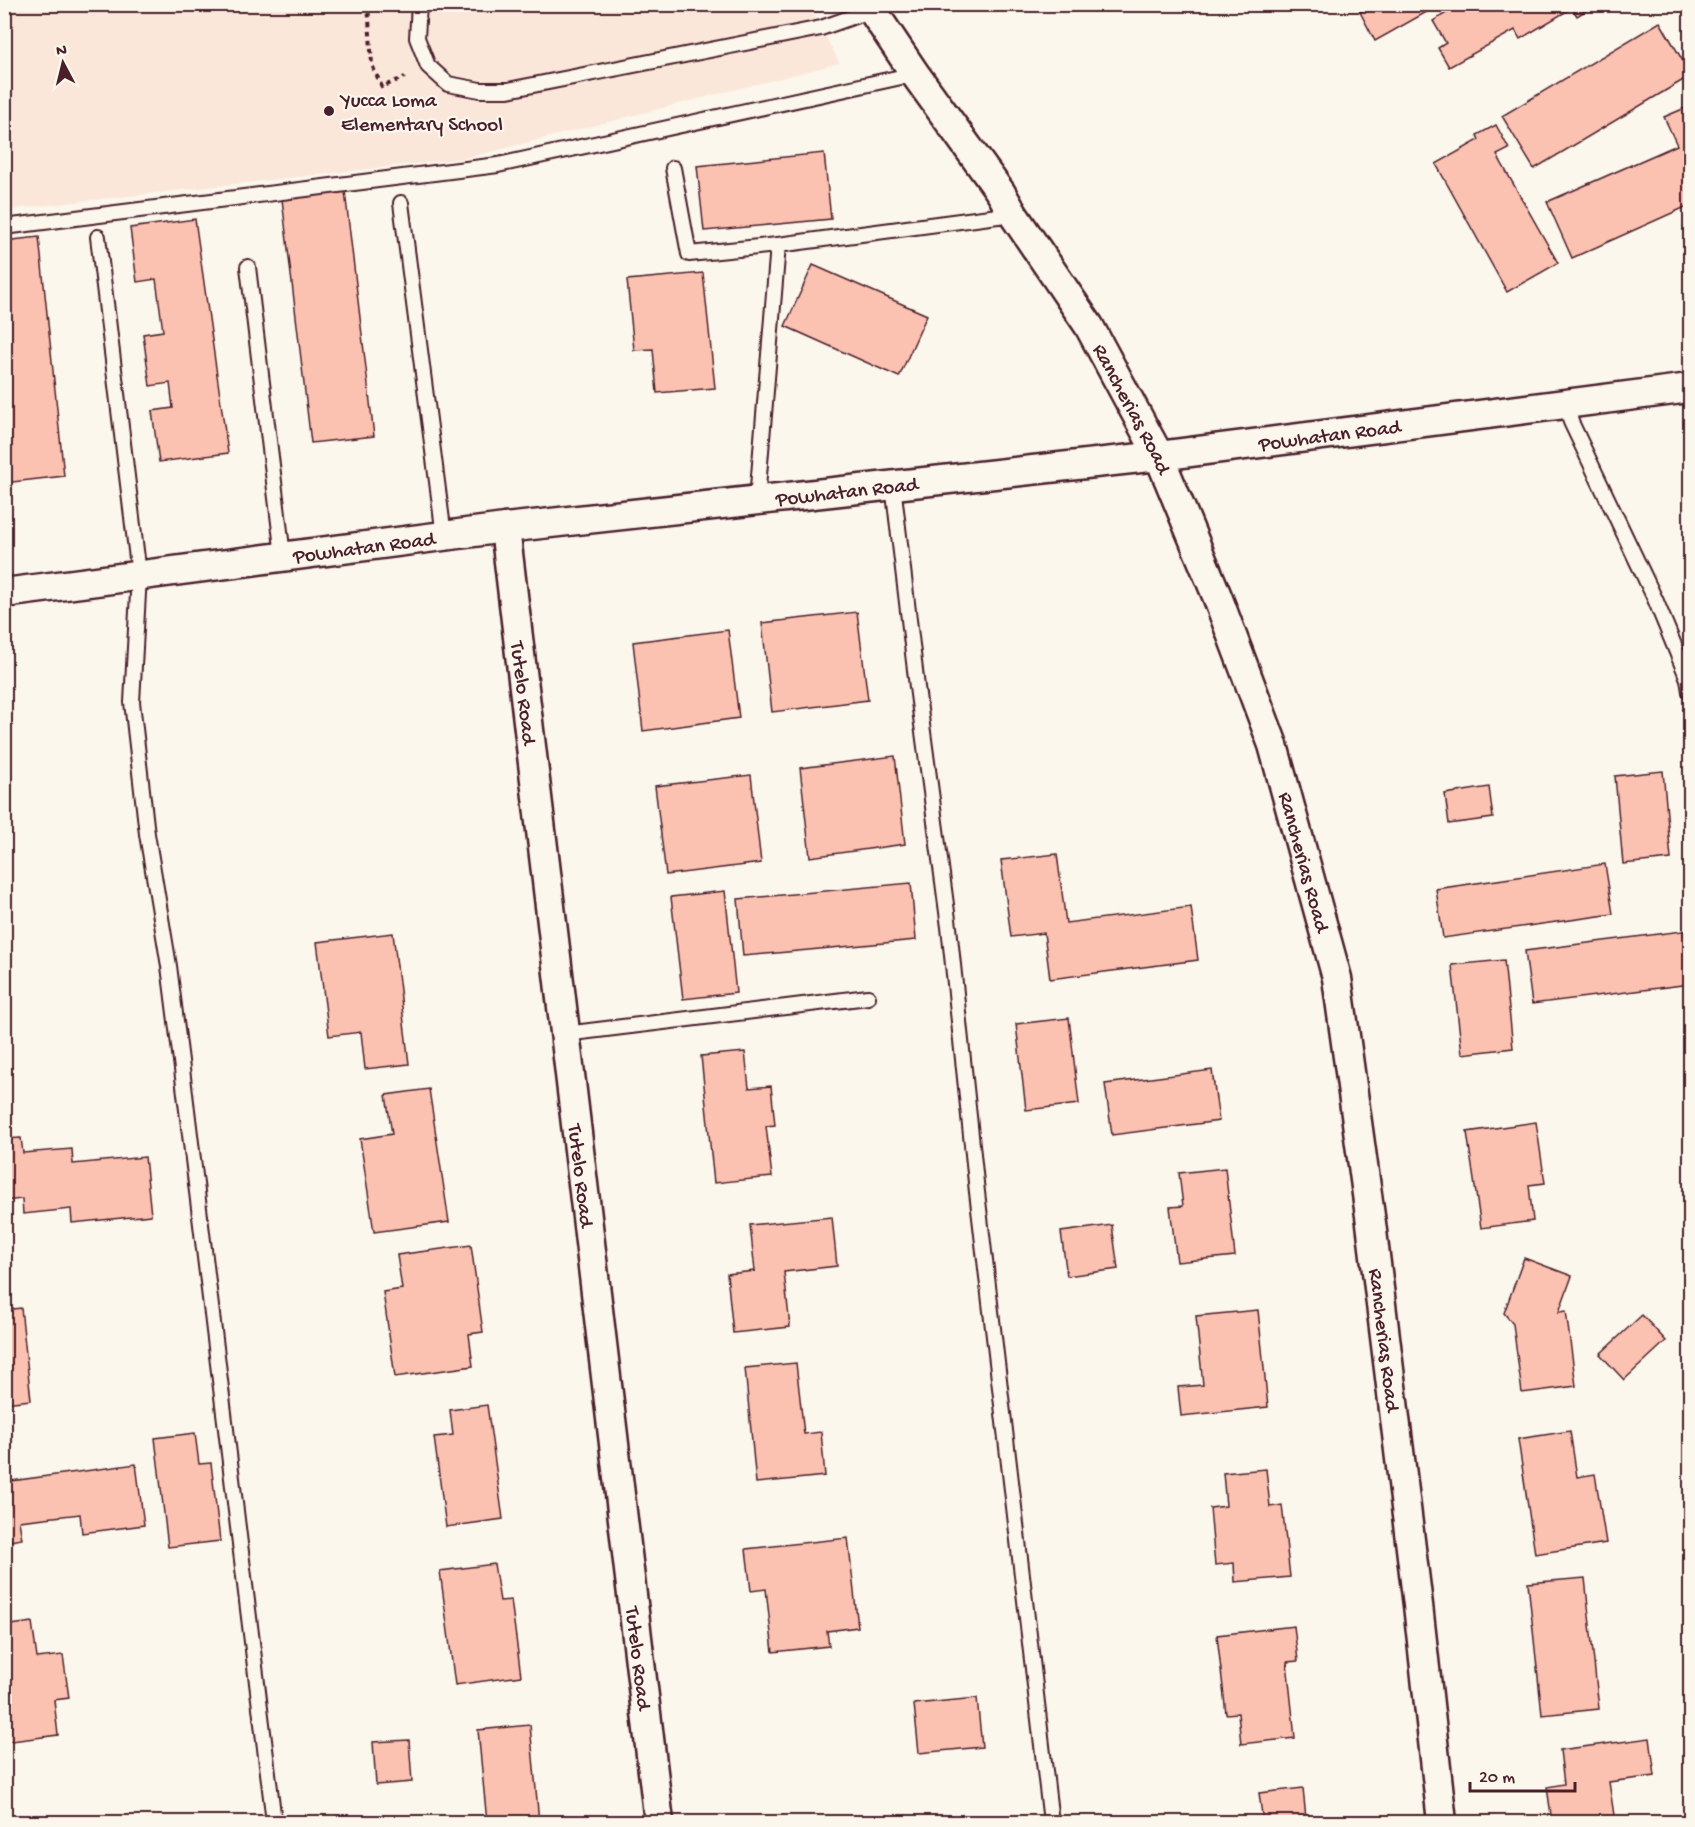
<svg xmlns="http://www.w3.org/2000/svg" width="1695" height="1827" viewBox="0 0 1695 1827" font-family="'Gochi Hand',sans-serif">
  <style>
    .built { fill: #fbe7da }
    .building { fill: #fbc2b1; stroke: #4a1f2b; stroke-width: 1.5 }
    .lines { fill: none; stroke-linecap: round; stroke-linejoin: round }
    .service-casing { stroke: #4a1f2b; stroke-width: 18 }
    .minor-casing { stroke: #4a1f2b; stroke-width: 33 }
    .path { stroke: #4a1f2b; stroke-width: 4; stroke-dasharray: 4.5 4.5; stroke-linecap: butt }
    .service { stroke: #fbf7ec; stroke-width: 14 }
    .minor { stroke: #fbf7ec; stroke-width: 28 }
    .poi-dot { fill: #4a1f2b; stroke: #fbf7ec; stroke-width: 2 }
    .labels { text-anchor: middle; stroke-width: 4.5; stroke-linejoin: round; paint-order: stroke }
    .poi-label { font-size: 21px; fill: #4a1f2b; stroke: #fbf7ec; text-anchor: start }
    .street-label { font-size: 21px; fill: #4a1f2b; stroke: #fbf7ec }
  </style>
  <rect width="100%" height="100%" fill="#fbf7ec"/>
  <filter id="ink" filterUnits="userSpaceOnUse"><feTurbulence type="fractalNoise" baseFrequency=".0167" numOctaves="2"/><feDisplacementMap in="SourceGraphic" scale="12" xChannelSelector="R" yChannelSelector="G"/><feConvolveMatrix kernelMatrix="1 2 1 2 8 2 1 2 1" color-interpolation-filters="sRGB"/></filter>
  <g filter="url(#ink)">
    <polygon class="built" points="4,5 808,5 840,63 467,158 5,210"/>
    <g class="building">
      <polygon points="1373,4 1441,4 1375,41 1360,12"/>
      <polygon points="1461,4 1597,4 1577,16 1572,8 1520,39 1515,30 1449,67 1438,48 1446,43 1433,21"/>
      <polygon points="1660,22 1690,73 1690,76 1534,169 1502,116"/>
      <polygon points="1690,106 1690,205 1572,258 1547,202 1677,145 1664,117"/>
      <polygon points="1496,125 1509,149 1497,155 1558,263 1507,292 1436,164 1479,140 1477,135"/>
      <polygon points="824,153 831,219 704,231 697,166"/>
      <polygon points="345,191 374,436 311,443 282,199"/>
      <polygon points="195,219 228,453 159,462 152,411 173,408 170,383 150,386 143,334 163,331 156,279 137,282 130,228"/>
      <polygon points="39,237 64,476 4,483 4,241"/>
      <polygon points="813,265 927,315 899,377 785,326"/>
      <polygon points="703,273 715,388 657,393 653,349 634,350 627,280"/>
      <polygon points="857,612 868,700 772,712 762,623"/>
      <polygon points="728,630 739,718 643,731 633,642"/>
      <polygon points="895,756 905,844 810,857 800,768"/>
      <polygon points="1663,771 1671,859 1623,864 1615,776"/>
      <polygon points="751,775 761,863 666,875 655,786"/>
      <polygon points="1489,787 1493,818 1449,824 1445,794"/>
      <polygon points="1057,854 1066,923 1191,907 1198,960 1050,979 1044,933 1011,937 1001,860"/>
      <polygon points="1605,864 1613,914 1443,938 1436,889"/>
      <polygon points="911,883 916,940 743,956 738,899"/>
      <polygon points="725,891 736,993 683,999 671,897"/>
      <polygon points="1690,930 1690,984 1532,1004 1525,951"/>
      <polygon points="393,933 409,1064 365,1069 361,1032 329,1036 317,942"/>
      <polygon points="1504,960 1513,1048 1462,1054 1452,965"/>
      <polygon points="1069,1018 1079,1104 1026,1110 1016,1024"/>
      <polygon points="745,1052 749,1088 771,1086 775,1125 766,1126 772,1177 714,1183 701,1056"/>
      <polygon points="1212,1070 1219,1121 1112,1135 1105,1084"/>
      <polygon points="429,1089 449,1222 374,1232 360,1139 392,1134 386,1095"/>
      <polygon points="1536,1122 1545,1183 1529,1185 1533,1221 1481,1228 1467,1132"/>
      <polygon points="21,1138 23,1153 72,1149 73,1164 145,1157 151,1215 72,1223 71,1209 23,1214 22,1199 4,1201 4,1139"/>
      <polygon points="1225,1168 1235,1256 1177,1262 1170,1207 1183,1206 1179,1173"/>
      <polygon points="832,1217 837,1266 784,1272 790,1327 733,1333 727,1274 755,1271 750,1225"/>
      <polygon points="1112,1225 1118,1269 1067,1276 1061,1232"/>
      <polygon points="471,1245 483,1332 469,1334 473,1366 395,1377 383,1292 402,1289 397,1255"/>
      <polygon points="1524,1258 1572,1276 1559,1312 1566,1311 1576,1386 1522,1393 1513,1324 1504,1313"/>
      <polygon points="21,1308 31,1400 4,1403 4,1310"/>
      <polygon points="1258,1310 1268,1407 1181,1416 1178,1387 1203,1385 1196,1316"/>
      <polygon points="1642,1315 1666,1341 1624,1380 1600,1354"/>
      <polygon points="796,1363 804,1434 821,1432 825,1476 756,1483 745,1368"/>
      <polygon points="487,1405 503,1519 446,1527 434,1437 453,1435 450,1410"/>
      <polygon points="1570,1431 1577,1477 1595,1474 1606,1543 1535,1554 1518,1439"/>
      <polygon points="195,1433 199,1464 211,1463 220,1541 168,1547 155,1438"/>
      <polygon points="136,1464 144,1525 82,1533 80,1514 19,1521 22,1539 4,1542 4,1482"/>
      <polygon points="1266,1469 1270,1507 1282,1505 1290,1577 1235,1582 1234,1563 1215,1565 1210,1508 1226,1506 1223,1473"/>
      <polygon points="848,1538 858,1627 827,1631 829,1646 773,1652 766,1589 751,1591 746,1549"/>
      <polygon points="494,1564 500,1601 511,1600 521,1676 455,1685 440,1571"/>
      <polygon points="1585,1578 1599,1709 1542,1715 1528,1583"/>
      <polygon points="32,1622 37,1658 63,1655 69,1698 54,1700 58,1735 4,1742 4,1626"/>
      <polygon points="1294,1626 1298,1661 1287,1662 1295,1738 1241,1744 1238,1713 1226,1714 1217,1635"/>
      <polygon points="977,1698 982,1747 919,1753 914,1704"/>
      <polygon points="530,1725 539,1822 487,1822 478,1730"/>
      <polygon points="1650,1738 1655,1776 1609,1782 1615,1822 1552,1822 1547,1787 1564,1784 1560,1750"/>
      <polygon points="409,1740 412,1782 376,1785 373,1742"/>
      <polygon points="1303,1788 1306,1819 1317,1817 1317,1822 1263,1822 1259,1793"/>
      <polygon points="1677,1816 1678,1822 1624,1822"/>
    </g>
    <g class="lines">
      <g class="service-casing">
        <g id="service">
          <polyline points="419,4 417,38 428,66 448,84 480,90 508,90 821,28 872,10"/>
          <polyline points="673,168 689,254 778,245"/>
          <polyline points="401,203 444,536"/>
          <polyline points="4,227 498,165 915,74"/>
          <polyline points="98,237 139,575 132,702 147,834 169,966 181,1061 274,1822"/>
          <polyline points="248,267 283,556"/>
          <polyline points="1567,404 1571,422 1655,599 1688,679 1690,692"/>
          <polyline points="893,485 917,687 949,927 977,1192 1051,1822"/>
          <polyline points="757,500 778,245 1013,214"/>
          <polyline points="565,1034 868,997"/>
        </g>
      </g>
      <g class="minor-casing">
        <g id="minor">
          <path id="s1" d="M 868,4 L 915,74 L 1001,193 L 1013,214 L 1089,326 L 1159,456 L 1217,596 L 1273,745 L 1337,978 L 1371,1223 L 1418,1605 L 1442,1822"/>
          <path id="s2" d="M 505,528 L 659,1822"/>
          <path id="s3" d="M 4,593 L 505,528 L 1159,456 L 1690,388"/>
        </g>
      </g>
      <polyline class="path" points="368,4 372,65 382,87 405,77"/>
      <use href="#service" class="service"/>
      <use href="#minor" class="minor"/>
    </g>
  </g>
  <circle class="poi-dot" cx="329" cy="111" r="6"/>
  <g class="labels">
    <g class="poi-label">
      <text x="341" y="106">Yucca Loma<tspan x="341" dy="24">Elementary School</tspan></text>
    </g>
    <g class="street-label">
      <text dy="7" stroke="none"><textPath href="#s1" startOffset="484">Rancherias Road</textPath></text>
      <text dy="7" stroke="none"><textPath href="#s3" startOffset="1335">Powhatan Road</textPath></text>
      <text dy="7" stroke="none"><textPath href="#s3" startOffset="849">Powhatan Road</textPath></text>
      <text dy="7" stroke="none"><textPath href="#s3" startOffset="363">Powhatan Road</textPath></text>
      <text dy="7" stroke="none"><textPath href="#s2" startOffset="166">Tutelo Road</textPath></text>
      <text dy="7" stroke="none"><textPath href="#s1" startOffset="970">Rancherias Road</textPath></text>
      <text dy="7" stroke="none"><textPath href="#s2" startOffset="652">Tutelo Road</textPath></text>
      <text dy="7" stroke="none"><textPath href="#s1" startOffset="1456">Rancherias Road</textPath></text>
      <text dy="7" stroke="none"><textPath href="#s2" startOffset="1138">Tutelo Road</textPath></text>
    </g>
  </g>
  <rect width="1695" height="1827" fill="none" stroke="#fbf7ec" stroke-width="24"/>
  <rect x="12" y="12" width="1671" height="1803" fill="none" stroke="#4a1f2b" stroke-width="2" filter="url(#ink)"/>
  <g transform="translate(63 63) rotate(353)" stroke="#fbf7ec" stroke-width="4.5" paint-order="stroke">
  <path d="M0-4.5L10 22L0 15L-10 22Z" fill="#4a1f2b"/>
  <text y="-9" font-size="16" font-weight="bold" text-anchor="middle" fill="#4a1f2b">N</text>
  </g>
  <path d="M1470 1782v9h105v-9" fill="none" stroke="#4a1f2b" stroke-width="3"/>
  <text x="1479" y="1782" font-size="18" fill="#4a1f2b" stroke="#fbf7ec" stroke-width="4.5" paint-order="stroke">20 m</text>
</svg>
